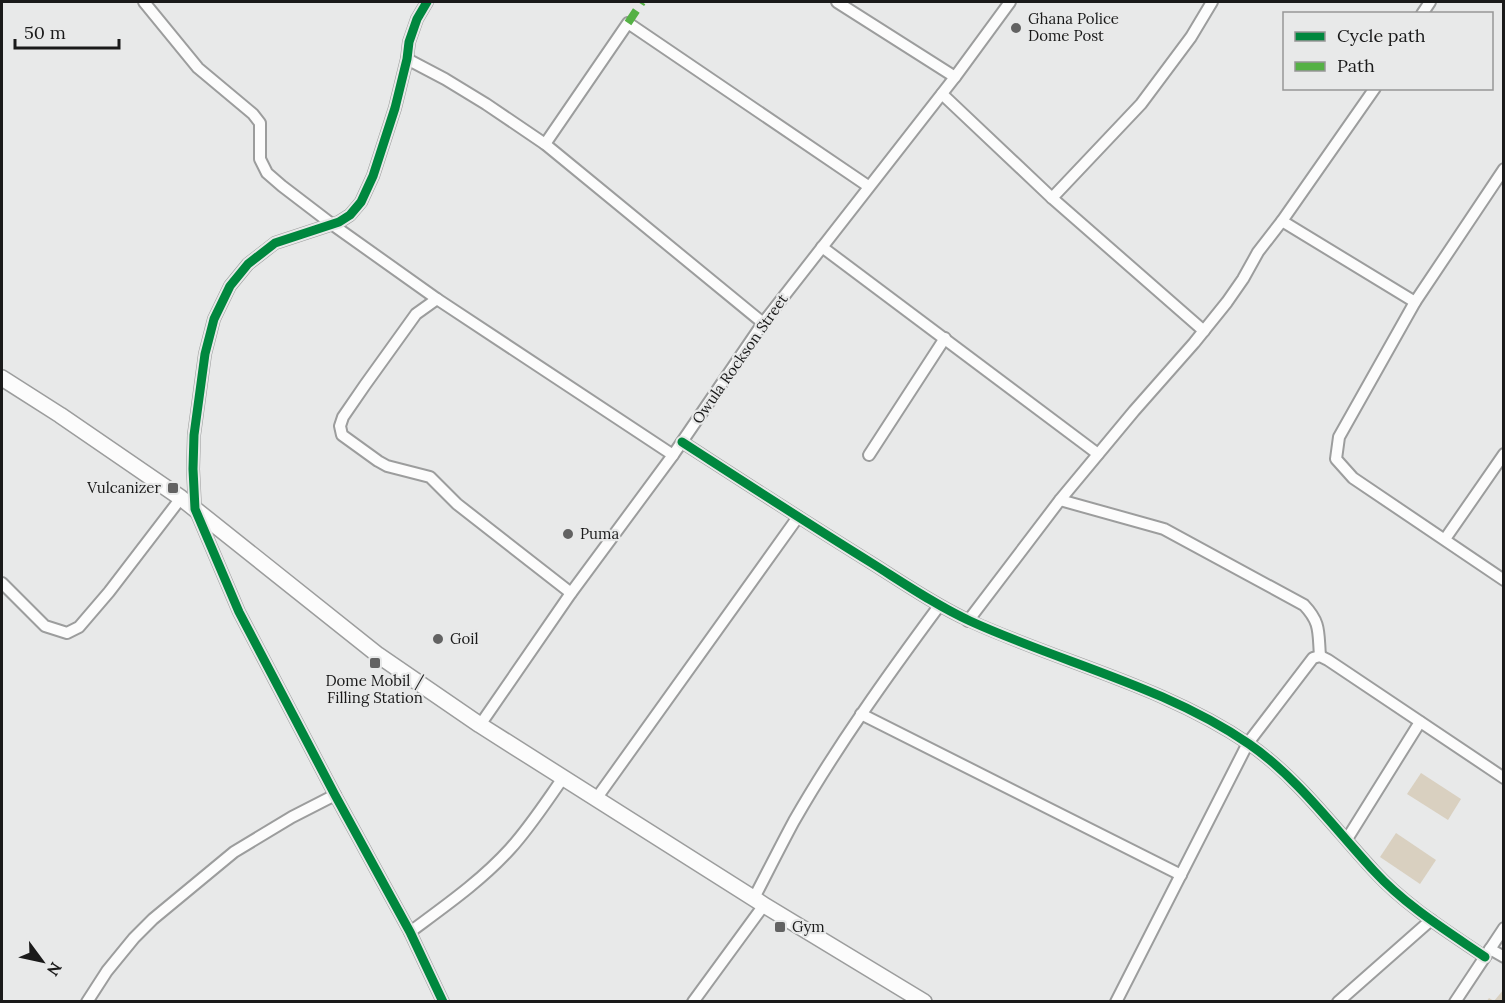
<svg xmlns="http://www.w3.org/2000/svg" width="1505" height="1003" viewBox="0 0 1505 1003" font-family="Lora,serif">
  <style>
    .building { fill: #d9d0c0 }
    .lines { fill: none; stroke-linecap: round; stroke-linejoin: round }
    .minor-casing { stroke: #9c9d9d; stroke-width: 14 }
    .secondary-casing { stroke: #9c9d9d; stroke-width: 18 }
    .minor { stroke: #fcfcfc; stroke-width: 10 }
    .secondary { stroke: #fcfcfc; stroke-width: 15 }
    .quiet { stroke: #55b145; stroke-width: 8; stroke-dasharray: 15 8; stroke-linecap: butt }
    .cycleway-casing { stroke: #e8e9e9; stroke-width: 13 }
    .cycleway { stroke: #00873e; stroke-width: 9 }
    .poi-dot { fill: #626262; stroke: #e8e9e9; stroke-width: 2 }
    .labels { text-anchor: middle; stroke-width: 4.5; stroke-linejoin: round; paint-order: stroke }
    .poi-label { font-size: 15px; fill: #1a1a1a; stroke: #e8e9e9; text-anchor: start }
    .street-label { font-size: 15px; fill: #1a1a1a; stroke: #e8e9e9 }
  </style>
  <rect width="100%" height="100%" fill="#e8e9e9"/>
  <g class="building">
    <polygon points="1421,773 1461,799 1448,820 1407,794"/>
    <polygon points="1396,833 1436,860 1420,884 1380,857"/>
    <polygon points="1504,989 1504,1002 1486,1002 1489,998 1494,1001"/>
  </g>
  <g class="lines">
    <g class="minor-casing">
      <g id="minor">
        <polyline points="144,2 198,68 253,114 260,123 260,159 267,173 282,186 333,225 437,299 673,455"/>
        <polyline points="427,2 417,19 409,42 407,59 395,108 373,176 361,202 350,215 339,222 275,243 248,264 230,286 214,319 205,354 194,435 193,469 195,509 239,612 335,795 410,932 443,1002"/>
        <polyline points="837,2 955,77"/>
        <polyline points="1422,14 1430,2"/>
        <polyline points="407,59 445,79 486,104 545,144 763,323"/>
        <polyline points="942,94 1052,198 1204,331"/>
        <polyline points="545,144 628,23 868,186"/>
        <polyline points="1504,169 1415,302 1339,437 1336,459 1353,478 1504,580"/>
        <polyline points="1052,198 1141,104 1191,37 1212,2"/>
        <polyline points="1282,221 1415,302"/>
        <polyline points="822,247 1098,454"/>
        <polyline points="437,299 416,314 365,385 343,417 340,426 342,435 378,461 387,466 430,477 457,504 571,593"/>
        <path d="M 682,442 C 744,482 807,523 870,562 C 902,582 935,605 970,621 C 1062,663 1164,686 1249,744 C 1297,777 1335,829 1374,871 C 1406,906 1447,931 1485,957"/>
        <polyline points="869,455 945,338"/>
        <path d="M 1060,500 L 1164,529 L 1304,605 C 1321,623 1318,632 1320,656"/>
        <polyline points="1445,539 1504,454"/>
        <polyline points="2,583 45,626 67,633 79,627 109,592 181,498"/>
        <polyline points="968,621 1060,500 1134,411 1194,343 1227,302 1243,279 1258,252 1282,221 1375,88"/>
        <polyline points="861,714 1181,875"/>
        <polyline points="480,725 571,593 673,455 763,323 955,77 1010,2"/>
        <polyline points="596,799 798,517"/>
        <polyline points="1347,839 1420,722"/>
        <path d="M 754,898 C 767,873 780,847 794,821 C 837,746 888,675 939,606"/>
        <path d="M 410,932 C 445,906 481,881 510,849 C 530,827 546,802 563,778"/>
        <polyline points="1490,949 1504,957"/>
        <polyline points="87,1002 107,971 134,938 153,919 234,852 292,817 335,795"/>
        <polyline points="693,1002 764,905"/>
        <polyline points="1116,1002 1248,743 1313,658 1320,656 1328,660 1504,778"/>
        <polyline points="1338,1002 1431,920"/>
        <polyline points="1455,1002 1504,928"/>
      </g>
    </g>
    <g class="secondary-casing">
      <polyline id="secondary" points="2,378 60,415 181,498 378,655 480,725 764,905 924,1002"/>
    </g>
    <use href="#minor" class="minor"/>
    <use href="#secondary" class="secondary"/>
    <polyline class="quiet" points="628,23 642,2"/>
    <g class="cycleway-casing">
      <g id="cycleway">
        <polyline points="427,2 417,19 409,42 407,59 395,108 373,176 361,202 350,215 339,222 275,243 248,264 230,286 214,319 205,354 194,435 193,469 195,509 239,612 335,795 410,932 443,1002"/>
        <path d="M 682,442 C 744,482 807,523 870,562 C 902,582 935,605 970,621 C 1062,663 1164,686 1249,744 C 1297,777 1335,829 1374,871 C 1406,906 1447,931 1485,957"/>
      </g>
    </g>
    <use href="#cycleway" class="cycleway"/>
  </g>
  <g class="poi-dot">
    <circle cx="1016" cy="28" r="6"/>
    <rect x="167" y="482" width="12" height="12" rx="3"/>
    <circle cx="568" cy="534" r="6"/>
    <circle cx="438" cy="639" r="6"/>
    <rect x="369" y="657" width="12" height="12" rx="3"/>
    <rect x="774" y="921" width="12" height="12" rx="3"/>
  </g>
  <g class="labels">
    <g class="poi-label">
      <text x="1028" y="24">Ghana Police<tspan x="1028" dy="17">Dome Post</tspan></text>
      <text x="161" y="493" text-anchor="end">Vulcanizer</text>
      <text x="580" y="539">Puma</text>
      <text x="450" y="644">Goil</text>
      <text x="375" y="686" text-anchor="middle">Dome Mobil /<tspan x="375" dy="17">Filling Station</tspan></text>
      <text x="792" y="932">Gym</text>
    </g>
    <g class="street-label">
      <text transform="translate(740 359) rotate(-55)" y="5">Owula Rockson Street</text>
    </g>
  </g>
  <rect width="1505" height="1003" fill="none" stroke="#1a1a1a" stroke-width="6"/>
  <rect x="1283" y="12" width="210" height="78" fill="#e8e9e9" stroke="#969696" stroke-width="1.5"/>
  <rect x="1295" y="32" width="30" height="9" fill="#00873e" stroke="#969696" stroke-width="1.5"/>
  <text x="1337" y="42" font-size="18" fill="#1a1a1a">Cycle path</text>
  <rect x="1295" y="62" width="30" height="9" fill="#55b145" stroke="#969696" stroke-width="1.5"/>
  <text x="1337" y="72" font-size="18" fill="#1a1a1a">Path</text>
  <g transform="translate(42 961) rotate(123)" stroke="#e8e9e9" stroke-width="4.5" paint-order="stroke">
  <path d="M0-4.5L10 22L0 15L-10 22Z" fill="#1a1a1a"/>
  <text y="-9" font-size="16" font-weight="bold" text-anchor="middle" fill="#1a1a1a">N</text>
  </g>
  <path d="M15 39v9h104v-9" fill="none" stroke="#1a1a1a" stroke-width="3"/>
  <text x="24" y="39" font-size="18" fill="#1a1a1a" stroke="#e8e9e9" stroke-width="4.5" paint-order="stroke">50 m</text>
</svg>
